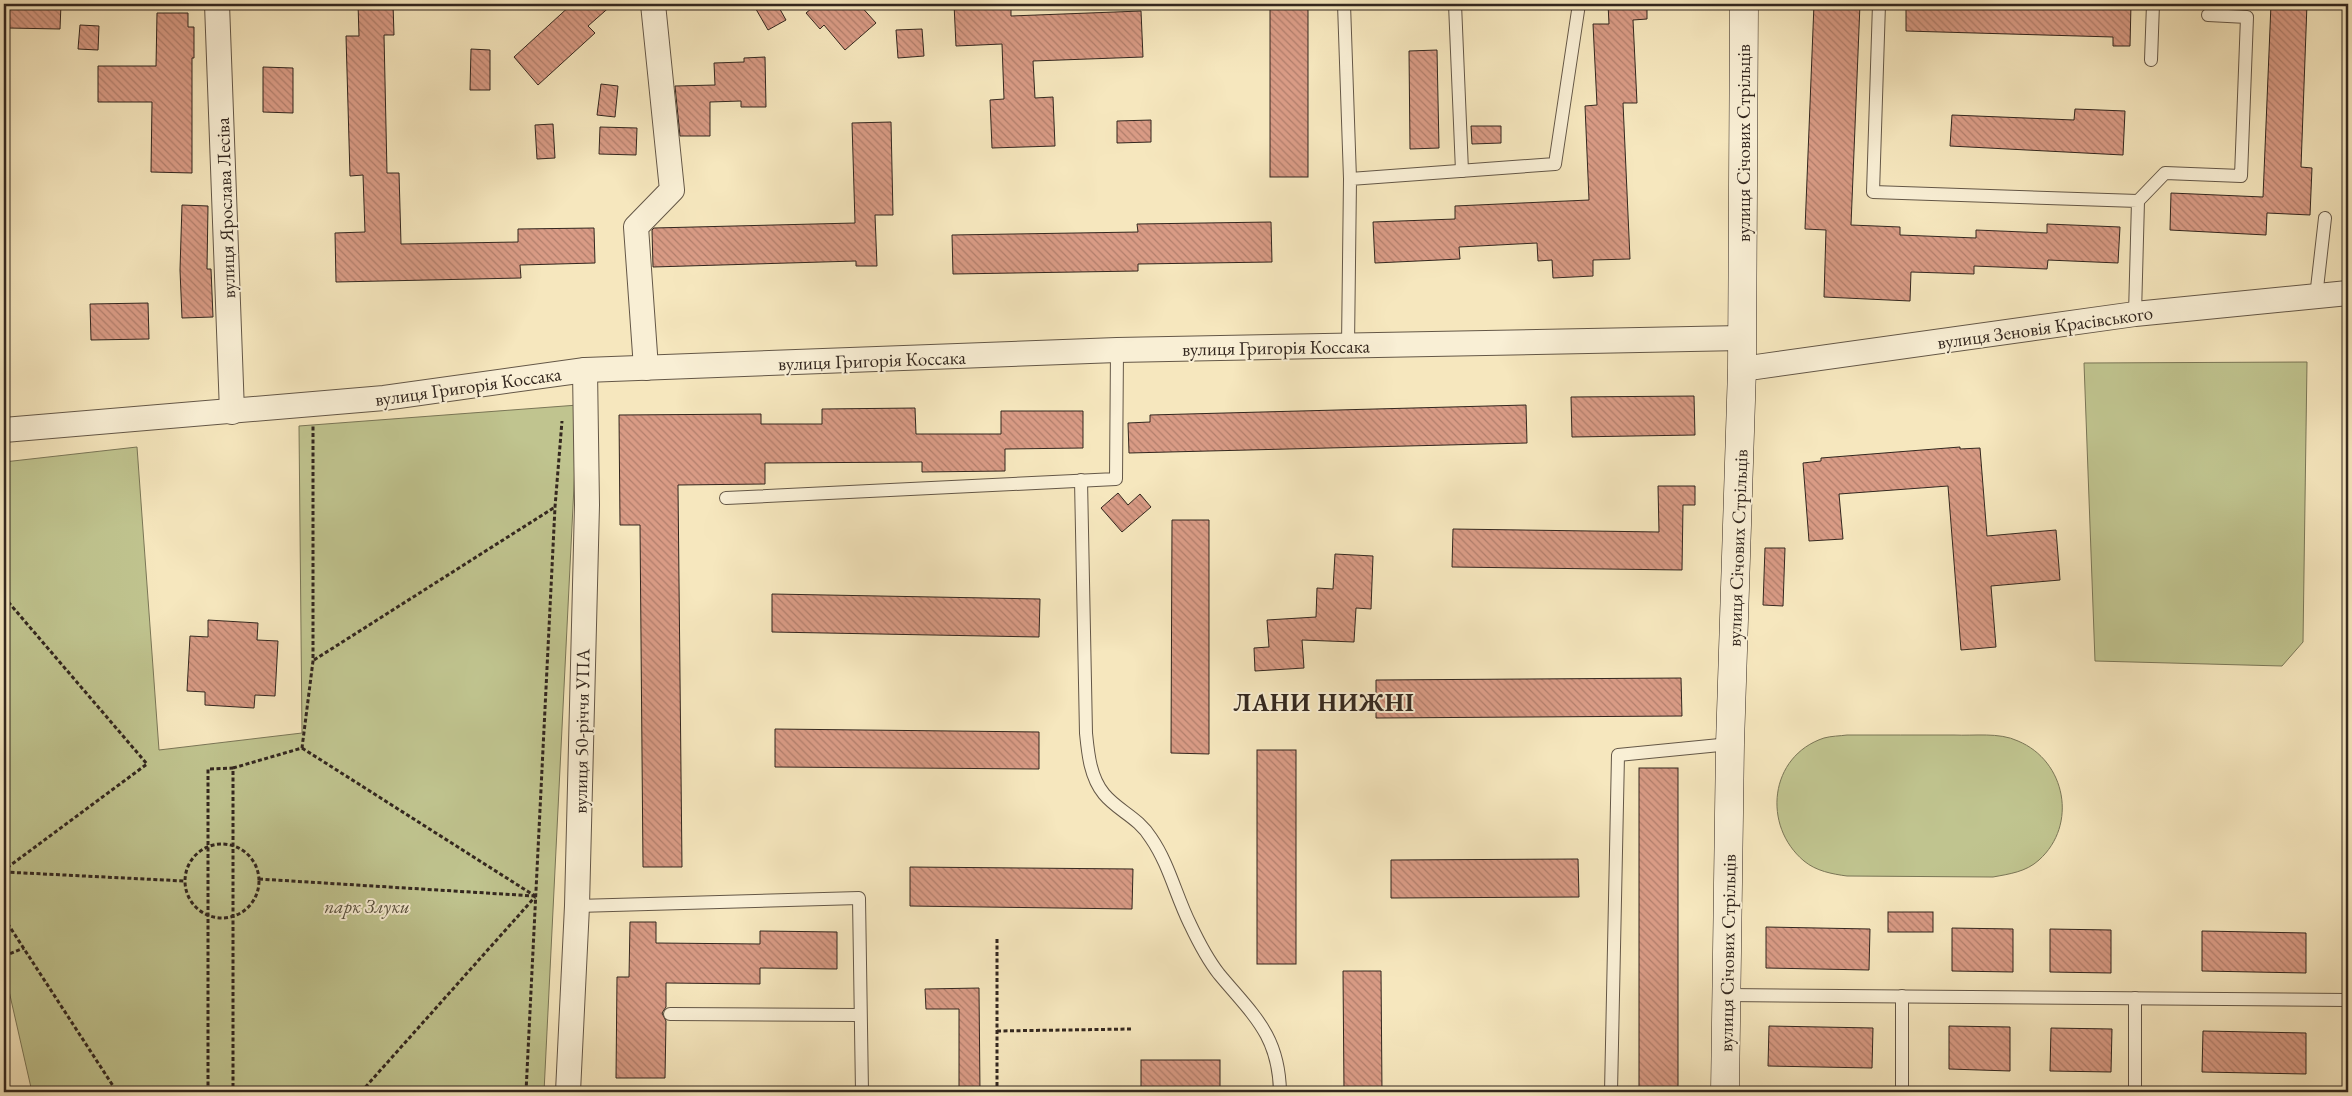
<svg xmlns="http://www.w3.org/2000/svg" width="2352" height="1096" viewBox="0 0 2352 1096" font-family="'EB Garamond',serif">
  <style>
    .park { fill: #c0c48f; stroke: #7a7657 }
    .building { fill: url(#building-back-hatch); stroke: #33271f }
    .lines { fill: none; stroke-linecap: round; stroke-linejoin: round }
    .lane-casing { stroke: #645747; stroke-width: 14 }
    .street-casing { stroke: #645747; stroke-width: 26 }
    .secondary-casing { stroke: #33271f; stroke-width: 29 }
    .path { stroke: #33271f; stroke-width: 3; stroke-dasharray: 4 2.5; stroke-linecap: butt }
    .lane { stroke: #f9efd5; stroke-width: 12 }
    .street { stroke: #f9efd5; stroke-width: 24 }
    .secondary { stroke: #f9efd5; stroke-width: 28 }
    .labels { text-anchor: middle; stroke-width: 4; stroke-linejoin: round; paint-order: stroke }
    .street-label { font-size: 19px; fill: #33271f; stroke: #f9efd5 }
    .park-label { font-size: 19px; font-style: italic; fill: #564e3b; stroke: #f9efd5 }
    .district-label { font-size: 24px; font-weight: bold; letter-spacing: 1px; fill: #33271f; stroke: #f9efd5 }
  </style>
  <defs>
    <pattern id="building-back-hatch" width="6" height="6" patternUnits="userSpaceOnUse" patternTransform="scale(1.25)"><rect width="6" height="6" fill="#d99b85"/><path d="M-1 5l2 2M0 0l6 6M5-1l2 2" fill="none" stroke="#b17e6c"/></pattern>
  </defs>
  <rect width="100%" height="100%" fill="#f6e7be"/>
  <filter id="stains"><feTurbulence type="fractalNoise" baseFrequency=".004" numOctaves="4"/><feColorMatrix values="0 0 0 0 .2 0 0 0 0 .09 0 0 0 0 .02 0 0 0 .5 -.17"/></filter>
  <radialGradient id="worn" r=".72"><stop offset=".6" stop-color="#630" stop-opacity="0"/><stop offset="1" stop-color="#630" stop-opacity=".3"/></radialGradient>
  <g class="park">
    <polygon points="2307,362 2303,642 2282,666 2095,661 2084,363"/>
    <polygon points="578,405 544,1092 32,1092 4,969 4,462 137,447 159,750 302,733 299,426"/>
    <path d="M 1847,735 C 1883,735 1918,735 1954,735 C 1974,736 1999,732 2018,741 C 2066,761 2078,825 2039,860 C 2026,872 2009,874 1993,877 L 1847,876 C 1832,874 1816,871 1804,861 C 1762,826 1769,756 1824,738 C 1831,736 1840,736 1847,735 Z"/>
  </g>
  <g class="building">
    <polygon points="9,4 61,4 60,29 8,28"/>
    <polygon points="358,4 393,4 394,35 384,35 387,173 399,173 401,244 518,242 518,229 594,228 595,263 520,265 521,278 336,282 335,233 365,232 363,175 350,176 346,36 359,36"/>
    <polygon points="572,4 613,4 588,26 595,33 538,85 514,57"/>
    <polygon points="753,4 777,4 786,20 768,30"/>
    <polygon points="817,4 859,4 876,23 845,50 824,25 820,29 806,13"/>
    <polygon points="954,4 1011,4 1011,16 1141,11 1143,57 1033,61 1035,98 1053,97 1055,146 992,148 990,100 1004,99 1002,44 956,46"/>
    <polygon points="1608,4 1647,4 1647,19 1633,20 1637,103 1623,103 1630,259 1593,260 1593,276 1553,278 1552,260 1538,261 1537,243 1459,247 1460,259 1375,263 1373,222 1455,219 1455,206 1589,200 1585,106 1597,105 1593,24 1609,24"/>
    <polygon points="1814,4 1860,4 1851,225 1900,227 1900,235 1976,238 1976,230 2047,233 2047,224 2120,227 2118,263 2048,260 2047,269 1974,266 1974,274 1911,272 1910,301 1824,297 1826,230 1805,229"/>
    <polygon points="1906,4 2131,4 2130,46 2113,46 2113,37 1906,31"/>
    <polygon points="2271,4 2307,4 2301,167 2312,168 2310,215 2267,213 2266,235 2170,230 2171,193 2263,197"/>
    <rect x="1270" y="5" width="38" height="172"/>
    <polygon points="157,13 188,13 188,27 194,27 194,58 192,58 192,173 151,172 152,102 98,102 98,66 156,66"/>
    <polygon points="80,25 99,26 98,50 78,49"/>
    <polygon points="922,29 924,56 898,58 896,30"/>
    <polygon points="471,49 490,50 490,90 470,90"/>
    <polygon points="1437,50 1439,148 1410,149 1409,51"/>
    <polygon points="765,57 766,107 741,107 741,101 710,102 710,136 680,136 675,86 715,85 714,63 744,62 744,58"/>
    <polygon points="263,67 293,68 293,113 263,112"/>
    <polygon points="601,84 618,86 615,117 597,115"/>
    <polygon points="2075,109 2125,111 2123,155 1950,146 1952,115 2074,120"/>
    <polygon points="1151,120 1151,142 1117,143 1117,121"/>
    <polygon points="891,122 893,215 875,215 877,266 856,266 856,261 653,267 652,230 654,228 855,223 852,123"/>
    <polygon points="553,124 555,158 537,159 535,125"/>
    <polygon points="1471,126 1501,126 1501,143 1472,144"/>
    <polygon points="600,127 637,128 636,155 599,154"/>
    <polygon points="182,205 208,206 207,269 211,269 213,317 182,318 180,270"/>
    <polygon points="1271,222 1272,262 1138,264 1138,271 953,274 952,235 1138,232 1137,224"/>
    <polygon points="148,303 149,339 91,340 90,304"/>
    <polygon points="1694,396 1695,435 1572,437 1571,397"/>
    <polygon points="1526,405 1527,443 1129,453 1128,423 1150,422 1150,415"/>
    <polygon points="915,408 916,434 1001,434 1001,411 1083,411 1083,448 1005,449 1005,471 922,472 922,462 765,463 765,484 678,485 682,867 643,867 640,525 620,525 619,415 761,414 761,424 822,424 822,409"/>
    <polygon points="1960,447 1960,449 1980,448 1987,536 2056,530 2060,580 1991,586 1996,647 1961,650 1948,486 1839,494 1843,539 1809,541 1803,463 1821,461 1821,458"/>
    <polygon points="1658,486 1695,486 1695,505 1683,505 1682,570 1452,567 1453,529 1659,532"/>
    <polygon points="1118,493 1128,505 1140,494 1151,507 1122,532 1101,508"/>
    <polygon points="1172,520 1209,520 1209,754 1171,753"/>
    <polygon points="1765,548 1785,548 1783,606 1763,605"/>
    <polygon points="1335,554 1373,556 1371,609 1356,608 1354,642 1302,640 1304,668 1255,671 1254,648 1269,647 1267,620 1316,617 1317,588 1333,589"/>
    <polygon points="772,594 1040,599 1039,637 772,632"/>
    <polygon points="208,620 258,623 257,640 278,641 275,696 255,695 254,708 205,705 205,692 187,691 190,636 208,637"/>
    <polygon points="1681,678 1682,716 1376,718 1376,680"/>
    <polygon points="775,729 1039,732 1039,769 775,767"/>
    <rect x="1257" y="750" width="39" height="214"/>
    <rect x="1639" y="768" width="39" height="324"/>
    <polygon points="1578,859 1579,897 1391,898 1391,860"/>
    <polygon points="910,867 1133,869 1132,909 910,906"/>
    <rect x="1888" y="912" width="45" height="20"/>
    <polygon points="630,922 656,922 656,943 760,944 760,931 837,932 837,969 760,968 760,984 666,983 666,1007 662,1013 666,1021 665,1078 616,1078 617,977 629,977"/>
    <polygon points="1766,927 1870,929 1869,970 1766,968"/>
    <polygon points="1952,928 2013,929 2013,972 1952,971"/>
    <polygon points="2050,929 2111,930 2111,973 2050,972"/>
    <polygon points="2202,931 2306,933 2306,973 2202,971"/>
    <polygon points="1343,971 1381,971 1382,1092 1344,1092"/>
    <polygon points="979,988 980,1092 959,1092 959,1009 926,1009 925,989"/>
    <polygon points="1769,1026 1873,1028 1872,1068 1768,1066"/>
    <polygon points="1949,1026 2010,1027 2010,1071 1949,1069"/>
    <polygon points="2051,1028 2112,1029 2111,1072 2050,1071"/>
    <polygon points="2203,1031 2306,1033 2306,1074 2202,1072"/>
    <rect x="1141" y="1060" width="79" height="32"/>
  </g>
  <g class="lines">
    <g class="lane-casing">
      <g id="lane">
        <polyline points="1344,4 1350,179"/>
        <polyline points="1455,4 1462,171"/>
        <polyline points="1879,4 1873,192 2138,201 2135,314"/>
        <polyline points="2151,60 2153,4"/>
        <polyline points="2138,201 2165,173 2241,176 2247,17 2208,15"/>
        <polyline points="2316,297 2325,218"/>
        <polyline points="1348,346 1350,179 1555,164 1579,4"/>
        <path d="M 1081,480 L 1086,733 C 1088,753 1090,777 1104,794 C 1118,811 1138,817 1151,838 C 1169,864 1176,896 1190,924 C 1198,941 1208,960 1219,974 C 1253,1015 1279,1035 1280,1092"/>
        <polyline points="726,498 1116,479 1117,350"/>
        <polyline points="577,906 859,898 862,1092"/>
        <polyline points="1726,995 2348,1000"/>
        <polyline points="670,1014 859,1015"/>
        <polyline points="1611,1092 1618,755 1730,744"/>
        <polyline points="1902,1092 1902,996"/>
        <polyline points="2135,1092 2135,998"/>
      </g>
    </g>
    <g class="street-casing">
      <g id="street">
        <polyline points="217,4 232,412"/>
        <polyline points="646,368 636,227 672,190 653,4"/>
        <polyline points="1742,369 2135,314 2348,293"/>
        <polyline points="4,430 384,398 585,370 1117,350 1742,338"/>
        <polyline points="568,1092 577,906 587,505 585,370"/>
      </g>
    </g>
    <g class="secondary-casing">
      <polyline id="secondary" points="1725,1092 1730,744 1742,369 1744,4"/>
    </g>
    <g class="path">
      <polyline points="4,597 147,764 4,870"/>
      <polyline points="314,660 555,507"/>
      <polyline points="302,748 535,896"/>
      <polyline points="233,768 302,748 313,661 313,425"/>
      <circle cx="222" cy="881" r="37"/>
      <polyline points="4,872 184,881"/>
      <polyline points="259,879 535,896"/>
      <polyline points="4,918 117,1092"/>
      <polyline points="997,939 997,1092"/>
      <polyline points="4,956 24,948"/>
      <polyline points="997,1031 1132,1029"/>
      <polyline points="208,1092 208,769 233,768 233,1092"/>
      <polyline points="361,1092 535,897"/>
      <polyline points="526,1092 555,507 562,421"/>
    </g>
    <use href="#lane" class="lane"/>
    <use href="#street" class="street"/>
    <use href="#secondary" class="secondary"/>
  </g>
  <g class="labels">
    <g class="street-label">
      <text transform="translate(1743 143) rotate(-90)" y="7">вулиця Січових Стрільців</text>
      <text transform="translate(225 208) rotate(-92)" y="7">вулиця Ярослава Лесіва</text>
      <text transform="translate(2045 327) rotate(-8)" y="7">вулиця Зеновія Красівського</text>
      <text transform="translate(1276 347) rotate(-1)" y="7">вулиця Григорія Коссака</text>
      <text transform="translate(872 360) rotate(-2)" y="7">вулиця Григорія Коссака</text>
      <text transform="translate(468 386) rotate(-8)" y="7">вулиця Григорія Коссака</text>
      <text transform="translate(1737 548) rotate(-88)" y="7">вулиця Січових Стрільців</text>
      <text transform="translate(581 731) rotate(-89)" y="7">вулиця 50-річчя УПА</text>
      <text transform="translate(1727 953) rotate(-89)" y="7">вулиця Січових Стрільців</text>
    </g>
    <g class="park-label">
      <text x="367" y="913">парк Злуки</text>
    </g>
    <g class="district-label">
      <text x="1324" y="711">ЛАНИ НИЖНІ</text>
    </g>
  </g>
  <rect width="2352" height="1096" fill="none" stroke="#f6e7be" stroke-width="20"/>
  <rect x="5" y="5" width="2342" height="1086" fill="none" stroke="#33271f" stroke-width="2.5"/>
  <rect x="10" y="10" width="2332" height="1076" fill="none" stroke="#33271f"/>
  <rect width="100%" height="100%" filter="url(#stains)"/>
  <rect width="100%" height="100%" fill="url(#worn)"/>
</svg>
